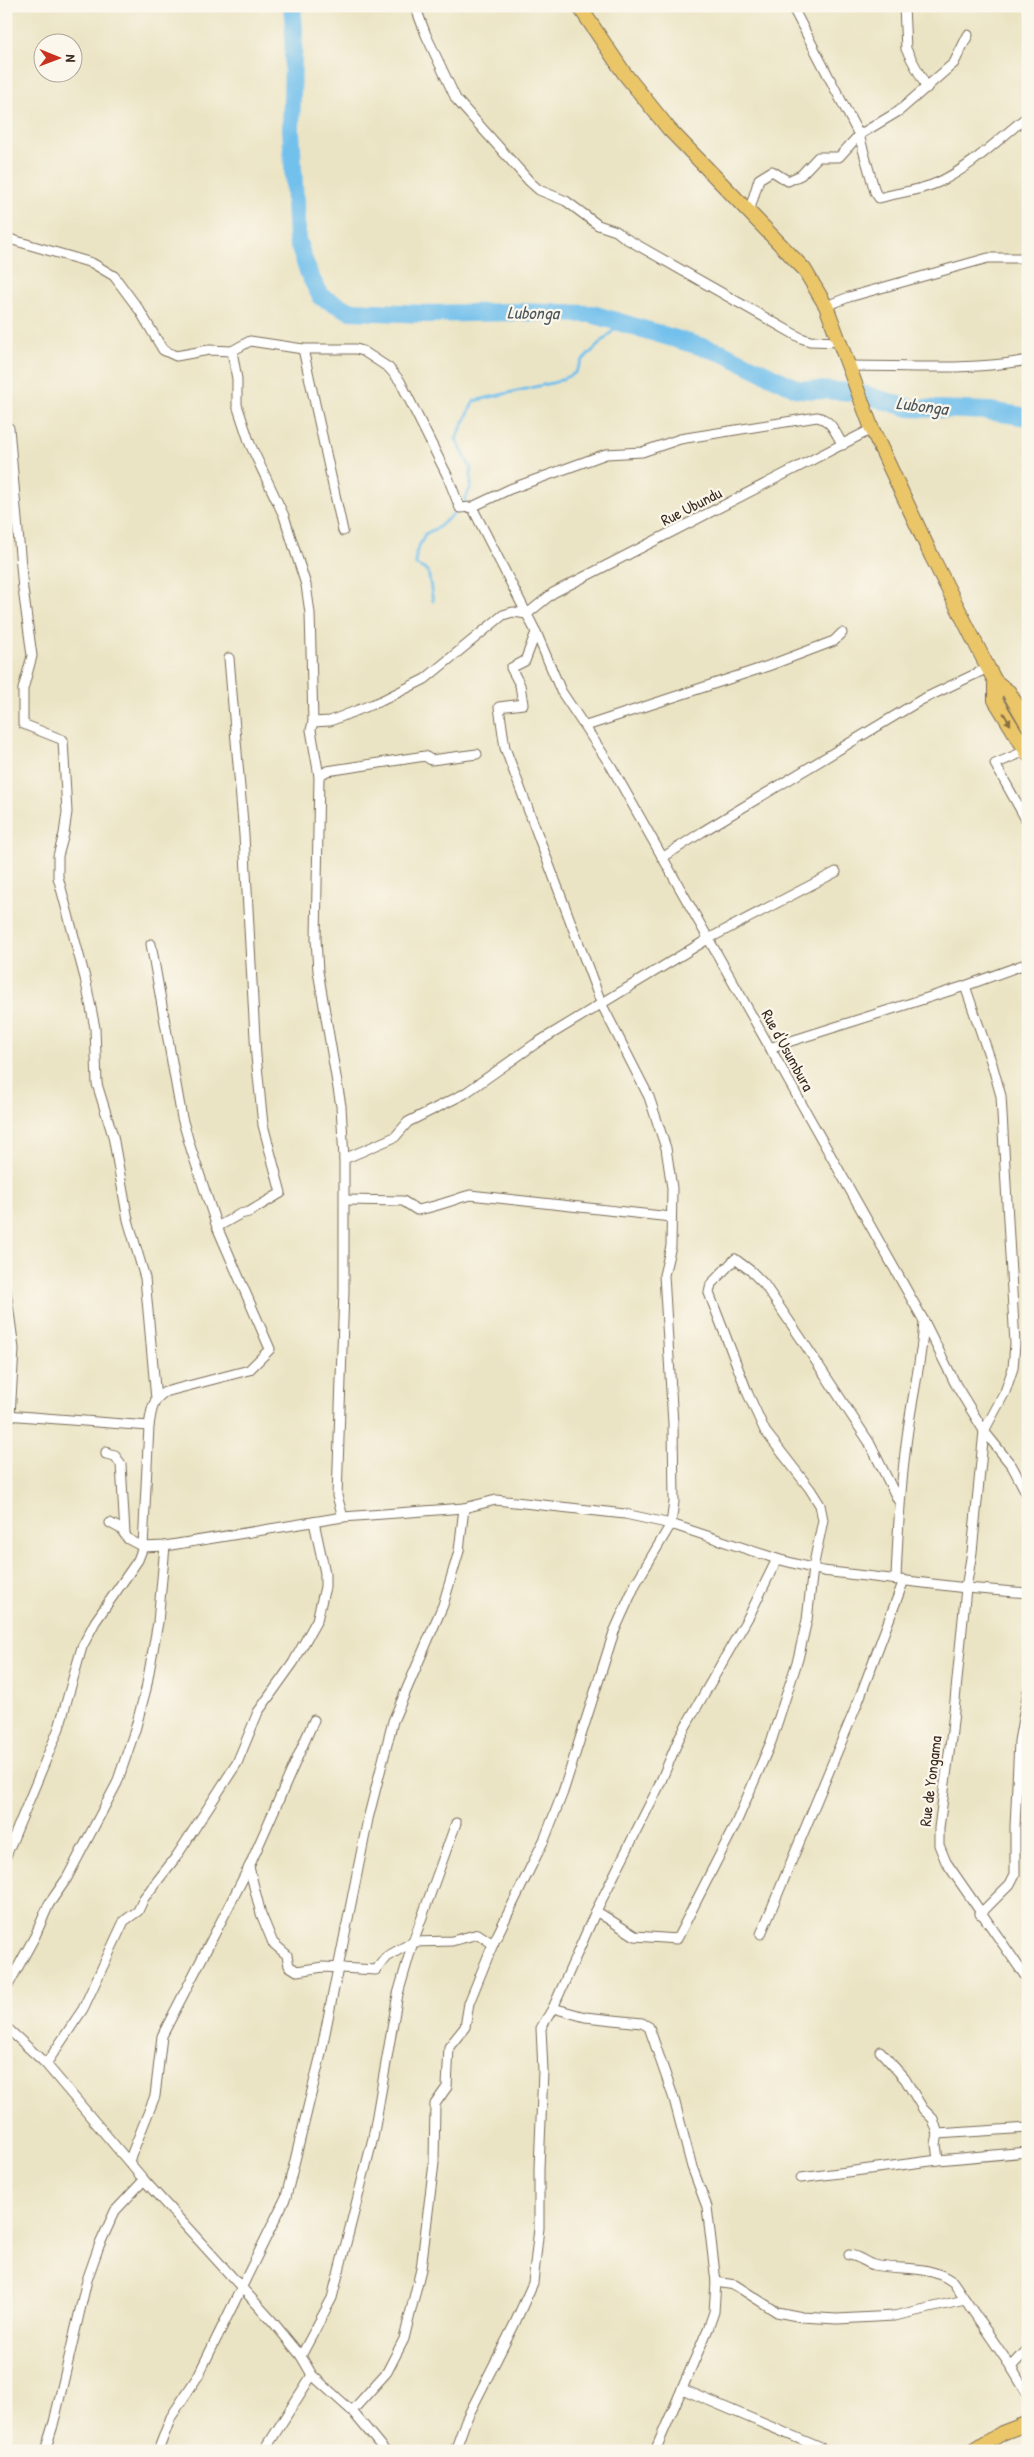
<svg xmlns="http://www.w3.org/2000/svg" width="1034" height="2457" viewBox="0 0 1034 2457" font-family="'Patrick Hand',sans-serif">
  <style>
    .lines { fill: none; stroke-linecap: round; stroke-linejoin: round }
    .stream { stroke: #72c0ec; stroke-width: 3 }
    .river { stroke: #72c0ec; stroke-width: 18 }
    .street-casing { stroke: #796b58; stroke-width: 11 }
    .primary-casing { stroke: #796b58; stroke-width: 16 }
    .street { stroke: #fff; stroke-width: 9 }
    .primary { stroke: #eac669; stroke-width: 14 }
    .oneway { fill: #8a7040 }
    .labels { text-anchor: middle; stroke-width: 4.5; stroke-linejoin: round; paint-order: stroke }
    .street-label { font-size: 16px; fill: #3b2a1e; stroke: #fbf7ec }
    .water-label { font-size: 18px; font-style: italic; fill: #4c575c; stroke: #fbf7ec }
  </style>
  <rect width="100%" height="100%" fill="#fbf7ec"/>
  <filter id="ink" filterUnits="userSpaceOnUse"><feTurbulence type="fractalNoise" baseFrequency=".02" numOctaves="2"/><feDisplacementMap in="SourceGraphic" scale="10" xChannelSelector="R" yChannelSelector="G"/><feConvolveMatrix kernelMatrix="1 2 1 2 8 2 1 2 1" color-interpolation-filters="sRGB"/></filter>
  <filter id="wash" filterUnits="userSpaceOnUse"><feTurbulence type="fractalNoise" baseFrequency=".0096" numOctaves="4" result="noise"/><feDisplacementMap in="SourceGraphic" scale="20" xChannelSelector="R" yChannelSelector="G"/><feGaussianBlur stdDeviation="1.12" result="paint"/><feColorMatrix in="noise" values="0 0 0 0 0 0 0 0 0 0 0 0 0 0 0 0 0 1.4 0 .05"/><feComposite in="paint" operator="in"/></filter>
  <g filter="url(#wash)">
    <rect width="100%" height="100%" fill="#ebe4c4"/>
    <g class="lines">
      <polyline class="stream" points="433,601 428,571 416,565 416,553 425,534 439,527 463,505 471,486 471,469 456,439 474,401 556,382 575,373 582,361 622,322"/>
      <polyline class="river" points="292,6 294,28 291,129 297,240 309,274 321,297 350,311 427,314 512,312 592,314 723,353 798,389 855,392 910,408 989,411 1028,417"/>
    </g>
  </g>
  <g filter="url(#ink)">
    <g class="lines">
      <g class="street-casing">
        <g id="street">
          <polyline points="415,6 426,35 456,99 530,182 539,190 566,201 598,225 616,231 625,238 801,338 810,341 841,342"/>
          <path d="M 792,6 L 859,135 L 875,192 L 879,198 C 899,192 920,191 939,182 C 973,166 998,139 1028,116"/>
          <polyline points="904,6 906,49 927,88"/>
          <polyline points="749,212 759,179 772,171 788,181 801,175 818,157 839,157 859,135 899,111 954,63 968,35"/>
          <path d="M 6,238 L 92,263 L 114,276 L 140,311 L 163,350 L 176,356 L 209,350 L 232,351 L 250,341 L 303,349 L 356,349 L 363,351 L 389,368 L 400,381 L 447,475 L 460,508 L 472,507 L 510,489 L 606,454 L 642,452 L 680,439 L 817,417 C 832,420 835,433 843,445"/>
          <polyline points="826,306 849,297 988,258 1028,258"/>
          <polyline points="303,349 343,531"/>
          <polyline points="232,351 237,379 237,405 250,444 284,516 306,585 310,613 313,722 311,730 319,776 316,939 318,971 341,1106 344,1159 344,1291 337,1496 343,1517"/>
          <path d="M 850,366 C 909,366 970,371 1028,360"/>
          <polyline points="9,428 23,589 32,656 23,689 23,724 63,740 67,812 64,834 58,856 58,877 85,978 95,1028 97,1084 113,1136 128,1220 145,1278 156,1399"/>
          <polyline points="472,507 536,632 561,691 611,766 924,1321 956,1385 984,1431 1012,1466 1028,1496"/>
          <polyline points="527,614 553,593 872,429"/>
          <polyline points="313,722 330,721 381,701 425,679 503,615 513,612 527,614"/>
          <polyline points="586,726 768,666 834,641 842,633"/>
          <polyline points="1028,750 995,764 1028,823"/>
          <polyline points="319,776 327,771 425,756 431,760 477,754"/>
          <polyline points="662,858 702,832 921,700 988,668"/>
          <path d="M 151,944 L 182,1118 L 191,1149 L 217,1227 L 270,1349 L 249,1370 L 165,1392 C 152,1399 151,1413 149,1426 L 143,1547 L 165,1546 L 343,1517 L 464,1508 L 496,1500 L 625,1514 L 671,1524 L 777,1559 L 823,1571 L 966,1588 L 1028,1593"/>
          <polyline points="965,986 992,1064 1001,1096 1015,1344 1013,1368 1005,1392 984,1431 972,1552 966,1588 952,1731 939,1828 939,1845 946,1862 1028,1980"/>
          <polyline points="769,1048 965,986 1028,963"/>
          <polyline points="344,1159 395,1137 408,1122 464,1094 535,1044 708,939 836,872"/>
          <path d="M 345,1200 L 403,1201 L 417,1210 C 436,1207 452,1200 470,1195 L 671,1217"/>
          <polyline points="217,1227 240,1214 249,1212 281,1193 263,1125 256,1056 244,835 229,658"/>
          <polyline points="6,1290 14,1349 10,1416"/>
          <polyline points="6,1415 149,1426"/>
          <polyline points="106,1452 106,1454 115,1456 121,1464 125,1534"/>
          <path d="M 896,1579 C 898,1526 901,1475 909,1423 C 914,1389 922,1356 924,1321"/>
          <polyline points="6,1856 59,1728 82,1647 95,1622 138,1560 143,1547 128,1539 121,1529 110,1523"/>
          <polyline points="249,1867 261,1914 273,1943 287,1955 289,1966 297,1971 323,1967 376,1970 386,1957 413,1942 452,1941 478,1934 493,1944"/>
          <polyline points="596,1911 635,1936 677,1939 736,1823 771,1742 798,1659 807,1620 813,1568 823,1520 820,1505 810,1489 765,1431 748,1394 709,1293 711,1284 735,1259 751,1271 764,1284 802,1340 869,1442 898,1500"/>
          <polyline points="980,1914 1010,1884 1015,1874 1015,1827 1019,1741 1028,1691"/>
          <polyline points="761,1934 858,1702 904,1580"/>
          <polyline points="6,1989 35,1936 49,1904 67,1878 117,1783 135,1730 146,1689 158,1622 165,1546"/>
          <polyline points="553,2008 585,2017 642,2023 649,2027 674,2099 692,2167 707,2207 716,2282 714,2312 708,2329 655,2451"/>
          <polyline points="6,2027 46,2064 144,2180 273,2322 301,2356 312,2375 352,2411 385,2451"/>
          <polyline points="46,2064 83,2009 124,1921 138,1911 144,1898 176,1857 237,1763 258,1712 293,1663 317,1620 325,1587 325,1573 314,1522"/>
          <polyline points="938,2134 1028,2128"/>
          <polyline points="938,2160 1028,2152"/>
          <polyline points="129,2161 155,2096 162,2036 249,1867 314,1720"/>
          <polyline points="801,2178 938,2160 936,2144 938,2134 933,2119 923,2109 905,2079 880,2051"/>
          <path d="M 849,2255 C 860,2256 865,2263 874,2265 C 902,2271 928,2264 953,2282 L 1011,2367 L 1028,2395"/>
          <polyline points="716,2282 735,2285 777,2312 802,2317 837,2319 894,2316 965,2300"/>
          <polyline points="301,2356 332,2298 373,2138 398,1994 413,1942 456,1823"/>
          <polyline points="1011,2367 1028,2349"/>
          <polyline points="682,2389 828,2451"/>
          <polyline points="352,2411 387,2372 404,2339 421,2269 434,2163 435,2104 447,2087 449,2047 465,2027 469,2003 493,1944 545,1838 563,1792 614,1632 636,1583 671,1524 674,1502 673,1424 664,1275 671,1246 672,1188 666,1148 649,1097 602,1005 505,748 499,707 523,704 520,685 511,668 525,661 536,632"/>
          <polyline points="45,2451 54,2422 87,2280 99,2246 115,2211 144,2180"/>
          <polyline points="158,2451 171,2417 198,2376 286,2197 320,2058 368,1819 393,1721 443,1605 459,1551 464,1508"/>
          <polyline points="264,2451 312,2375"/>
          <polyline points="455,2451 466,2420 514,2325 533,2283 539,2228 539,2168 543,2071 541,2028 553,2008 596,1911 658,1788 680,1736 750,1614 777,1559"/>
        </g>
      </g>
      <g class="primary-casing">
        <g id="primary">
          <polyline points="579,6 624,73 669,129 804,269 826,306 872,429 932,557 988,668 995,681 1009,692 1028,725"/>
          <polyline points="995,681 995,700 1028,754"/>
          <polyline points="974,2451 1002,2433 1028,2423"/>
        </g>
      </g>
      <use href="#street" class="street"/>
      <use href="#primary" class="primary"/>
    </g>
    <defs><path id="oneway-solid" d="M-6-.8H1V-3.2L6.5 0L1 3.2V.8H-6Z" transform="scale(1.25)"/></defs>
    <use class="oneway" href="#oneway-solid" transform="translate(1007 719) rotate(59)"/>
  </g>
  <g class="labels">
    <g class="street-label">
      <text transform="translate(691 506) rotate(-27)" y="6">Rue Ubundu</text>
      <text transform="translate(788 1050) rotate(61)" y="6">Rue d'Usumbura</text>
      <text transform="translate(930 1781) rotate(-83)" y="6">Rue de Yongama</text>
    </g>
    <g class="water-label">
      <text transform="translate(533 313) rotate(1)" y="6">Lubonga</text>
      <text transform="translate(922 406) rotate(7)" y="6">Lubonga</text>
    </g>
  </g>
  <rect width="1034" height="2457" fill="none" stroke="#fbf7ec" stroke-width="25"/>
  <g transform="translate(58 58) rotate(91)"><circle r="24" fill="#fbf7ec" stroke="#aea59a"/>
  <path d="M0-4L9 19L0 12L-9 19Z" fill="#c8321e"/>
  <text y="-8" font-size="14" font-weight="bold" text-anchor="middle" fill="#3b2a1e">N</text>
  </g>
</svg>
